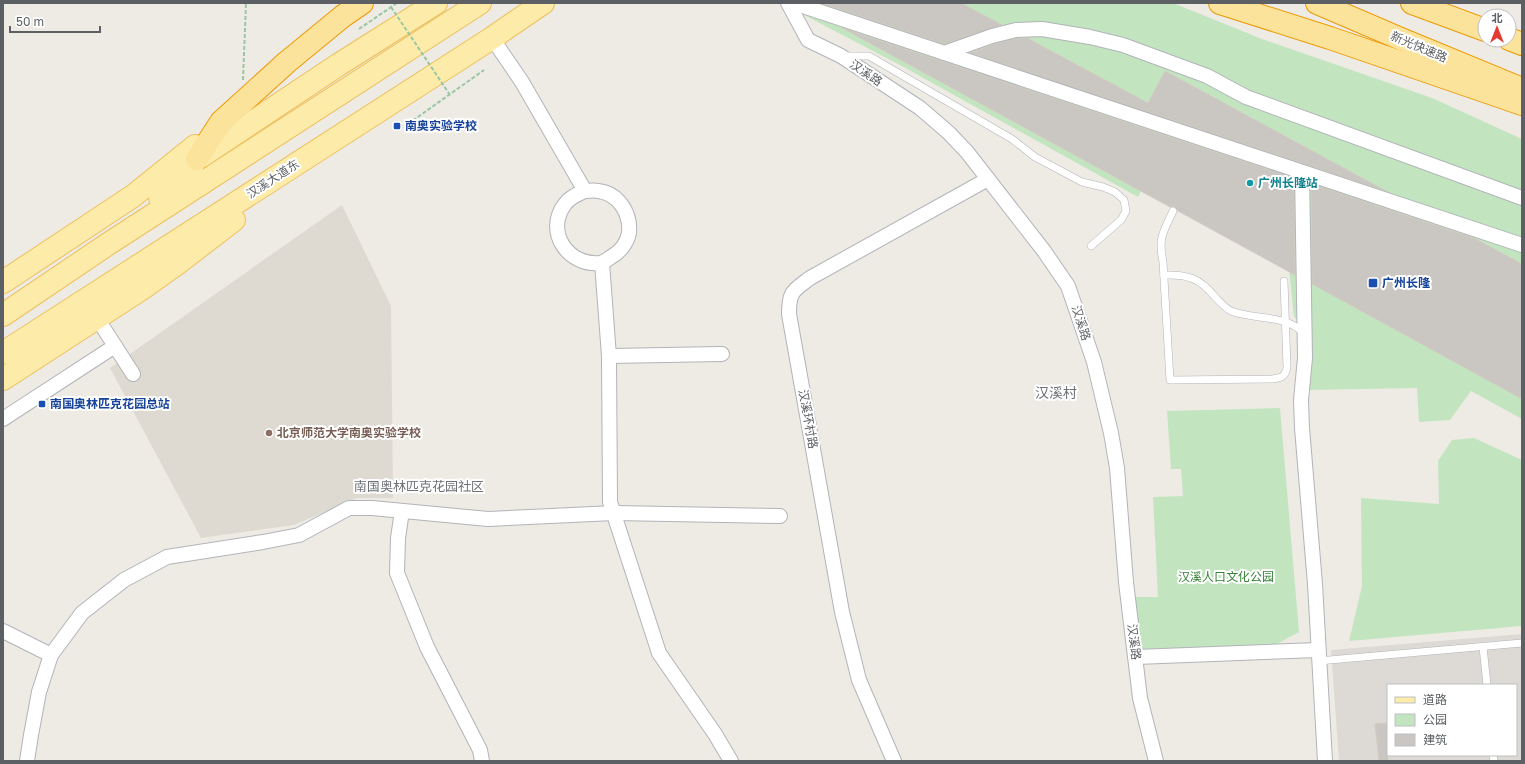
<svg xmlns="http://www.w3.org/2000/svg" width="1525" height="764" viewBox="0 0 1525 764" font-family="'Golos Text','Noto Sans SC',sans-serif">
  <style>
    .industrial { fill: #dddad6; fill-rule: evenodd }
    .education { fill: #dedad2 }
    .green { fill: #c2e5c0 }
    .building { fill: #cac6c1; stroke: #d2cdc2 }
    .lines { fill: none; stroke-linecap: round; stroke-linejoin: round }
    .service-casing { stroke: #b1b4b8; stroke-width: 8 }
    .minor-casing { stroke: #b1b4b8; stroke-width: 16 }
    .primary-casing { stroke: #eebf5c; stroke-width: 24 }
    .trunk-casing { stroke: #ec9a05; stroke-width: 24 }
    .path { stroke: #9ac6a4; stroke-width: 2; stroke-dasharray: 4 2; stroke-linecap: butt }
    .service { stroke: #fff; stroke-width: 7 }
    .minor { stroke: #fff; stroke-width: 14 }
    .primary { stroke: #fdeca9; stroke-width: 22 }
    .trunk { stroke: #fce39c; stroke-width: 22 }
    .path-bridge { stroke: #9ac6a4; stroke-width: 2; stroke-dasharray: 4 2; stroke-linecap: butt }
    .transit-dot { fill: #1a4fb4; stroke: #fff; stroke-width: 1.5 }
    .culture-dot { fill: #0f9aa8; stroke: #fff; stroke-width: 1.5 }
    .education-dot { fill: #8d6e63; stroke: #fff; stroke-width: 1.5 }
    .labels { text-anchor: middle; stroke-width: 4; stroke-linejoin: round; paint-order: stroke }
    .street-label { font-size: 12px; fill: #5c6064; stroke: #fff }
    .transit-label { font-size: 12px; font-weight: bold; fill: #164399; stroke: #fff; text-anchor: start }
    .culture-label { font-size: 12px; font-weight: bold; fill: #0d838f; stroke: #fff; text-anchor: start }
    .education-label { font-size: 12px; font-weight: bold; fill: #785e54; stroke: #fff; text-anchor: start }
    .park-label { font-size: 12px; fill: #368136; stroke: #fff }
    .neighbourhood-label { font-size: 13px; fill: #6d7276; stroke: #fff }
    .quarter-label { font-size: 14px; fill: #6d7276; stroke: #fff }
  </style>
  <rect width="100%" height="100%" fill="#eeebe4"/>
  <path class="industrial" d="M 1522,634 L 1522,761 L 1339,761 L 1331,650 ZM 1388,685 L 1516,685 L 1516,755 L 1388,755 Z"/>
  <polygon class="education" points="342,205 391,306 393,498 357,498 294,525 201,538 110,368"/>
  <g class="green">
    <polygon points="781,3 1173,3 1262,39 1432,98 1522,139 1522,419 1471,391 1450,420 1419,422 1417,388 1306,390 1306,326 1294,317 1284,220 1159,155 1138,197 900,65"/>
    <polygon points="1280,408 1299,632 1275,645 1140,649 1135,597 1158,597 1153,497 1183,496 1181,469 1171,469 1167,411"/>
    <polygon points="1474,438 1522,460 1522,626 1349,641 1362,586 1361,498 1439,504 1438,461 1452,440"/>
  </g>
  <g class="building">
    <polygon points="821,3 961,3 1002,25 944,44"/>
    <polygon points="842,28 1294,178 1295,275 1178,211 1175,207 1170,207"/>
    <polygon points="1017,38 1027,38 1148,103 1165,71 1388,192 970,53 994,44"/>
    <polygon points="1311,184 1474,238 1522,264 1522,399 1312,284"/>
    <polygon points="1388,723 1388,761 1379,761 1375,724"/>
  </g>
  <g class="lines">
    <g class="service-casing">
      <g id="service">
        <polyline points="845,56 869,56 1012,139 1035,157 1082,182 1103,187 1115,192 1124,200 1126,211 1121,220 1091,246"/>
        <path d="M 1173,211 C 1163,233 1158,237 1163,262 L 1170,380 L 1272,379 C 1281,378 1285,377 1287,368 L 1284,281"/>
        <path d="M 1164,275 C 1187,274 1200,278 1215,297 C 1220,302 1225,308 1231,311 C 1253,320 1287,314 1303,333"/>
        <polyline points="1483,647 1487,685"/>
        <polyline points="1318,661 1522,643"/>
        <polyline points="1493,755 1494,761"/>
      </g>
    </g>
    <g class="minor-casing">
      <g id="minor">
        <polyline points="788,3 808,40 841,56 920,108 949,133 967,152 1044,251 1068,286 1094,362 1111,433 1117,468 1126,582 1140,698 1156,761"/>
        <polyline points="794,3 1522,245"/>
        <polyline points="492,38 522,82 585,191"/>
        <polyline points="944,53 992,36 1016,30 1042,29 1090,37 1123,45 1207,76 1246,97 1522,198"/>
        <polyline points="1302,172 1305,358 1301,400 1302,428 1315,584 1325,761"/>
        <path d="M 585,191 C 589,191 594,190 598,191 C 618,193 631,213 629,233 C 627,243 620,252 611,257 C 608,259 604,262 601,263 C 568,267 544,231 565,204 C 570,197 578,194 585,191 Z"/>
        <polyline points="602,263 609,356 610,502 659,653 715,734 731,761"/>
        <polyline points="97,318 133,374"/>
        <polyline points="609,356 722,354"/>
        <polyline points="3,419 115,346"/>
        <polyline points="402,511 398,538 397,573 427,647 480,750 482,761"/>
        <polyline points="3,631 51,655"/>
        <polyline points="1136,657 1318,650"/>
        <polyline points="27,761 31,735 39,692 51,655 82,613 124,580 167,557 263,542 299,535 349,508 372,508 488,519 614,513 780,516"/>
        <path d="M 894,761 L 859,680 L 842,612 L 789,314 C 789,291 793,291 810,278 L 988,179"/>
      </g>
    </g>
    <g class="primary-casing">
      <g id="primary">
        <polyline points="160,198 178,183 197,159 338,65 436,3"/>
        <polyline points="3,282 133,196 195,146"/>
        <polyline points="3,315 108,244 480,3"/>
        <polyline points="3,353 492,38 543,3"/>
        <polyline points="3,379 143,288 178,263 234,220"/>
      </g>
    </g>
    <g class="trunk-casing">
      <g id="trunk">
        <polyline points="1220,3 1330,38 1522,104"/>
        <polyline points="1317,3 1401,39 1522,89"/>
        <polyline points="1412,3 1485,30"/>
        <polyline points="1509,39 1522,44"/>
        <polyline points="197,159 221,122 287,62 343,16 362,3"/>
      </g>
    </g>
    <g class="path">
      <polyline points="359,29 397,3"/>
      <polyline points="243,80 246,3"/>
      <polyline points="408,124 484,70"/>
    </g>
    <use href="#service" class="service"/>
    <use href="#minor" class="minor"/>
    <use href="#primary" class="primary"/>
    <use href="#trunk" class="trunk"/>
    <polyline class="path-bridge" points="391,7 450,95"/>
  </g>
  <g class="transit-dot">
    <rect x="393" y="122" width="8" height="8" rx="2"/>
    <rect x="1368" y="278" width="10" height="10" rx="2"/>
    <rect x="38" y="400" width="8" height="8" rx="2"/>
  </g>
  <circle class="culture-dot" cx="1250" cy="183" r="4"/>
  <circle class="education-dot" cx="269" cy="433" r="4"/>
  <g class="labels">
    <g class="street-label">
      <text transform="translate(1419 47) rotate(23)" y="4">新光快速路</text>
      <text transform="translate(866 73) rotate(34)" y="4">汉溪路</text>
      <text transform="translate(273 179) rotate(-33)" y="4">汉溪大道东</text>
      <text transform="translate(1081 323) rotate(72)" y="4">汉溪路</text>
      <text transform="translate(808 419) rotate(80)" y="4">汉溪环村路</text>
      <text transform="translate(1134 642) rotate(83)" y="4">汉溪路</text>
    </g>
    <g class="transit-label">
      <text x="405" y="130">南奥实验学校</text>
      <text x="1382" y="287">广州长隆</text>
      <text x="50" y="408">南国奥林匹克花园总站</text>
    </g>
    <g class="culture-label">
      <text x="1258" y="187">广州长隆站</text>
    </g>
    <g class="education-label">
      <text x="277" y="437">北京师范大学南奥实验学校</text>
    </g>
    <g class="park-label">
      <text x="1226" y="581">汉溪人口文化公园</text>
    </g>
    <g class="neighbourhood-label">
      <text x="419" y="491">南国奥林匹克花园社区</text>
    </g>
    <g class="quarter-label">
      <text x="1056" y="398">汉溪村</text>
    </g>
  </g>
  <rect width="1525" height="764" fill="none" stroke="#5c6064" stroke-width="8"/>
  <rect x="1387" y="684" width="130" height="72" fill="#ffffff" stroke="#bebfc1"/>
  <rect x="1395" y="697" width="20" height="6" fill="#fdeca9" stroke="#bebfc1"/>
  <text x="1423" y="704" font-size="12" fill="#5c6064">道路</text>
  <rect x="1395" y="714" width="20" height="12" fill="#c2e5c0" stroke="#bebfc1"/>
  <text x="1423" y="724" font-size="12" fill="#5c6064">公园</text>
  <rect x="1395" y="734" width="20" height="12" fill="#cac6c1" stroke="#bebfc1"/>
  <text x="1423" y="744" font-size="12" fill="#5c6064">建筑</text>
  <g transform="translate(1497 28)"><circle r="19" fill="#ffffff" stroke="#bebfc1"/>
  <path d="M0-3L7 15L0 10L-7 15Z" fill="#e53932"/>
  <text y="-6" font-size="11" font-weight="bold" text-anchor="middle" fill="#5c6064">北</text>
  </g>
  <path d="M10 26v6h90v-6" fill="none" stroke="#5c6064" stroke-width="2"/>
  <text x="16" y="26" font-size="12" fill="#5c6064" stroke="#ffffff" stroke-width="3" paint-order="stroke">50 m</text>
</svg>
